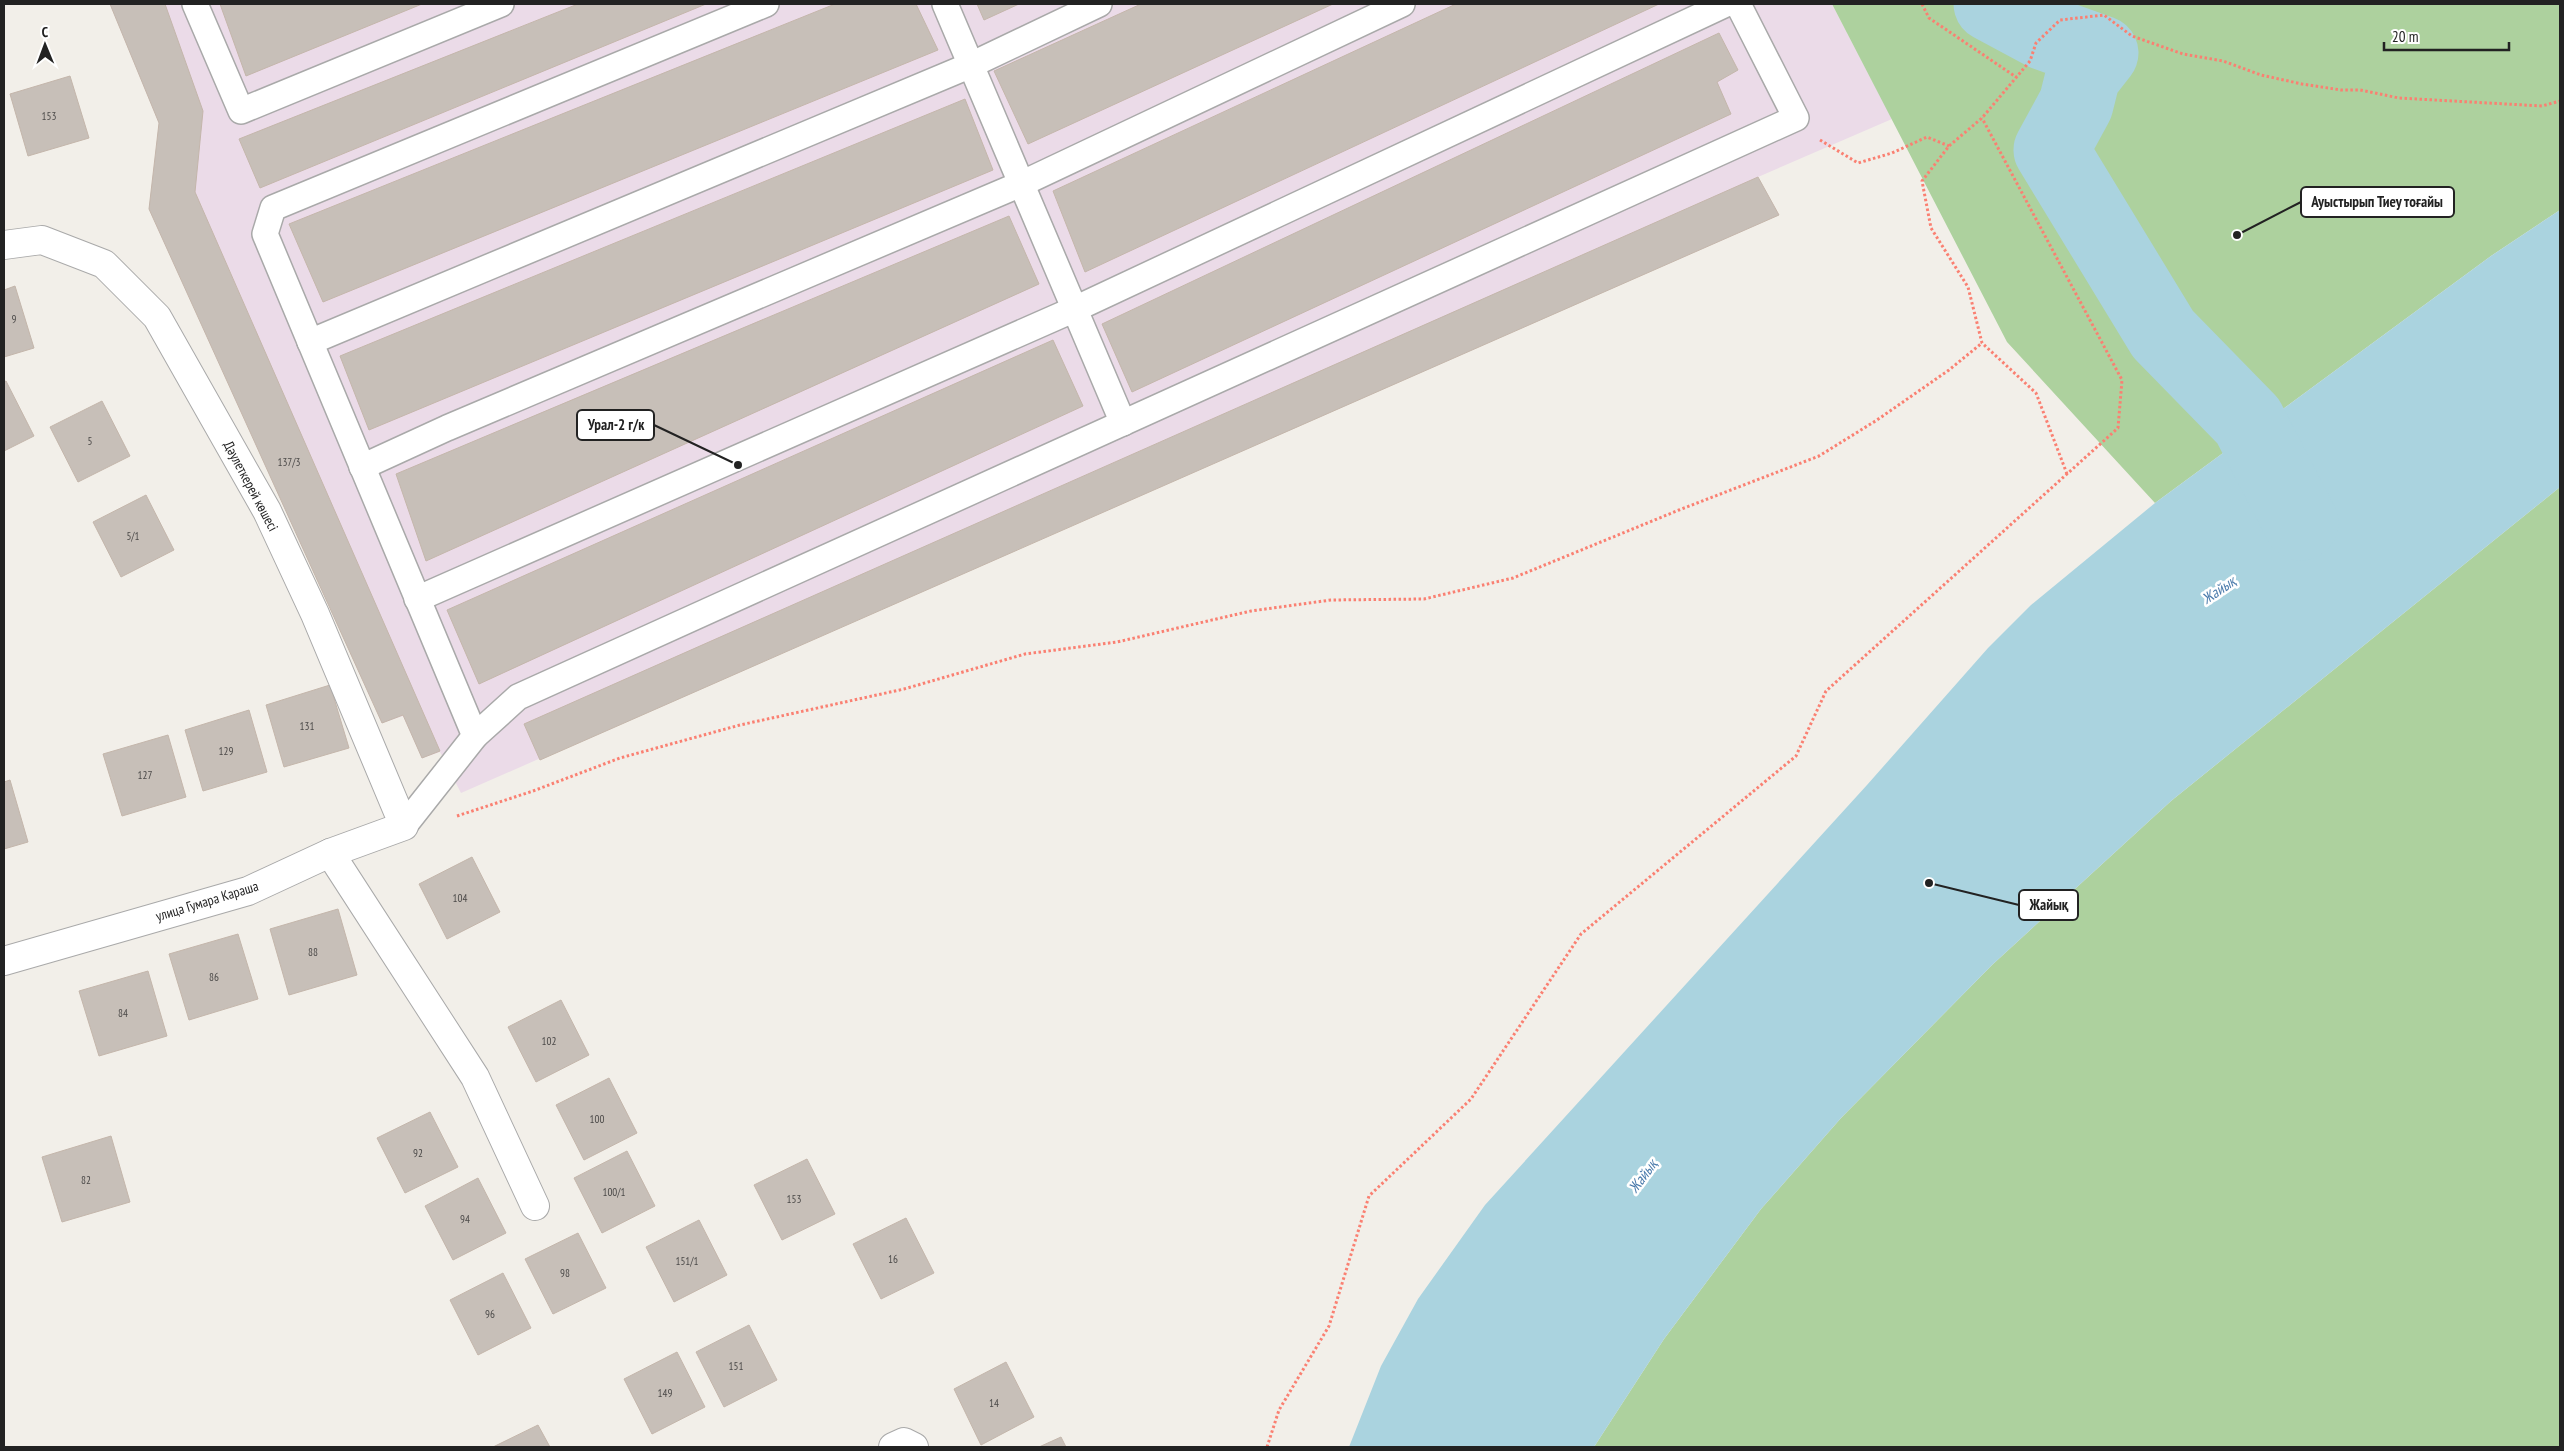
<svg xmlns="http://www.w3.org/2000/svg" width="2564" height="1451" viewBox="0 0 2564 1451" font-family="'PT Sans Narrow',sans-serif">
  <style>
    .industrial { fill: #ebdbe8 }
    .forest { fill: #add19e }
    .water { fill: #aad3df }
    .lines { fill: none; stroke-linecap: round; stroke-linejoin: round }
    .river { stroke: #aad3df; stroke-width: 75 }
    .building { fill: #c7bfb8; stroke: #c4b6ab }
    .lane-casing { stroke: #a9a9a9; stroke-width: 28 }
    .street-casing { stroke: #a9a9a9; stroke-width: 30 }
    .path { stroke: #fa8072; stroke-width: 3; stroke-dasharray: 2.5 2.5; stroke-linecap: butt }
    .lane { stroke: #fff; stroke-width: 25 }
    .street { stroke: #fff; stroke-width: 28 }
    .labels { text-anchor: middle; stroke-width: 5; stroke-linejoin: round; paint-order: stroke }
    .number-label { font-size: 11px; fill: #4b4948 }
    .street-label { font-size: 14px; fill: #222; stroke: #fff }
    .water-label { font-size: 15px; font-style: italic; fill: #4a7aab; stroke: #fff }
    .leader { fill: none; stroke: #222; stroke-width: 2 }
    .callout-dot { fill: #222; stroke: #fff; stroke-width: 2 }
    .callout { fill: #fff; stroke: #222; stroke-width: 2 }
    .callout-label { font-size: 15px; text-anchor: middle; font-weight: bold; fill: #222 }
  </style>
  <rect width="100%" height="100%" fill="#f2efe9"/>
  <polygon class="industrial" points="110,4 1832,4 1892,119 1758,177 1779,215 461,793 440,752 422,758 403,716 382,723 149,209 159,123"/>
  <g class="forest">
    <polygon points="1832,4 2560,4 2560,210 2491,256 2155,503 2007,342"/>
    <polygon points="2560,487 2560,1447 1594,1447 1664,1339 1761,1209 1841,1118 1992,965 2171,801"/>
  </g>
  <polygon class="water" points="2560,210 2560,487 2171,801 1992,965 1841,1118 1761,1209 1664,1339 1594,1447 1349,1447 1381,1366 1418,1299 1485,1205 1867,785 1988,648 2031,605 2155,503 2491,256"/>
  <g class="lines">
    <polyline class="river" points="1991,4 2045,33 2101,53 2083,76 2076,104 2051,150 2163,334 2248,421 2301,523"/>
  </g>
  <g class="building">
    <polygon points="110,4 165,4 203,111 195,192 440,751 422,758 403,715 382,723 149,209 159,123"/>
    <polygon points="220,4 422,4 246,76"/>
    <polygon points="578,4 706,4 260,188 239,139"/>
    <polygon points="835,4 916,4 938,50 323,302 289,224"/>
    <polygon points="977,4 1019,4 984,20"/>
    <polygon points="1141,4 1333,4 1028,144 994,71"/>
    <polygon points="1456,4 1659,4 1085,272 1053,191"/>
    <polygon points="1719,33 1738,70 1717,82 1731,114 1132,392 1102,324"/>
    <polygon points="70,76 89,138 28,156 10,94"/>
    <polygon points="965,99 993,170 369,430 340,356"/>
    <polygon points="1758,177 1779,215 540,760 524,724"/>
    <polygon points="1009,216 1039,284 426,561 396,474"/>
    <polygon points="15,286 34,348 4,357 4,290"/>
    <polygon points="1053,340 1083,406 479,684 447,610"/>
    <polygon points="6,381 34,436 4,451 4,382"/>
    <polygon points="102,401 130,456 78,482 50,427"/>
    <polygon points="146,495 174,550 121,577 93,522"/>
    <polygon points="330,685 349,748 284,767 266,705"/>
    <polygon points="249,710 267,772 203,791 185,730"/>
    <polygon points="168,735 186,797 122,816 103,754"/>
    <polygon points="10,780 28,842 4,849 4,782"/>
    <polygon points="472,857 500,912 447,939 419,884"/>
    <polygon points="338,909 357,975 289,995 270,929"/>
    <polygon points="238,934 258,999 189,1020 169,954"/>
    <polygon points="148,971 167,1036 99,1056 79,991"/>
    <polygon points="561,1000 589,1055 536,1082 508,1027"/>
    <polygon points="609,1078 637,1133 584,1160 556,1105"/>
    <polygon points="430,1112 458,1167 405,1193 377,1138"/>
    <polygon points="111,1136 130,1202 62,1222 42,1157"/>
    <polygon points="627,1151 655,1206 602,1233 574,1178"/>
    <polygon points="807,1159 835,1214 782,1240 754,1185"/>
    <polygon points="478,1178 506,1233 453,1260 425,1206"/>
    <polygon points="906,1218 934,1273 881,1299 853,1244"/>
    <polygon points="699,1220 727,1275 674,1302 646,1247"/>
    <polygon points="578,1233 606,1288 553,1314 525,1259"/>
    <polygon points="503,1273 531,1328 478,1355 450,1300"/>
    <polygon points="749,1325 777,1380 724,1407 696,1352"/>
    <polygon points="677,1352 705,1407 652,1434 624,1379"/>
    <polygon points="1006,1362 1034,1417 981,1445 954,1389"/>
    <polygon points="538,1425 550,1447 493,1447"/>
    <polygon points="1061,1437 1066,1447 1039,1447"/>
  </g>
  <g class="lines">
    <g class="lane-casing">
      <g id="lane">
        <polyline points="195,4 241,111 501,4"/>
        <polyline points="945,4 1123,423"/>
        <polyline points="310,342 971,65 1099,4"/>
        <polyline points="362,467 447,428 1021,184 1402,4"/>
        <polyline points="417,599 1075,309 1726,4"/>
        <polyline points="475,736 265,234 273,208 766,4"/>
        <polyline points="404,826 475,736 518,697 1796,118 1738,4"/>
      </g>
    </g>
    <g class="street-casing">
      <g id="street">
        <polyline points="4,245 42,240 104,264 157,317 267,511 315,614 404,826 330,853 248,891 4,961"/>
        <polyline points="330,853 475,1077 535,1206"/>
        <polyline points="893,1447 904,1442 914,1447"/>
      </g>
    </g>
    <g class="path">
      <polyline points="1922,4 1929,18 2016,77"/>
      <polyline points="1820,140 1858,163 1892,153 1927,137 1949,146"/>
      <polyline points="2067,474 2036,393 1982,343 1968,287 1931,228 1922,181 1949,146 1982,118 2030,61 2036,43 2060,20 2104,15 2132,36 2183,54 2223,61 2261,75 2302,84 2341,90 2360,90 2399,98 2542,106 2560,101"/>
      <polyline points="457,816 533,791 620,758 740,725 904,689 1025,654 1117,642 1251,611 1331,600 1424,599 1513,578 1679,510 1819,456 1877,420 1949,370 1982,343"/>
      <polyline points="1267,1447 1279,1410 1329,1326 1369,1196 1471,1099 1581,934 1796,756 1826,691 2118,428 2122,380 1982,118"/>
    </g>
    <use href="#lane" class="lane"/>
    <use href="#street" class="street"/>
  </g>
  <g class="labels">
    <g class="number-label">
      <text x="49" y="120">153</text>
      <text x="14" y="323">9</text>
      <text x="90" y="445">5</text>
      <text x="289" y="466">137/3</text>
      <text x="133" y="540">5/1</text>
      <text x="307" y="730">131</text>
      <text x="226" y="755">129</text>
      <text x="145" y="779">127</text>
      <text x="460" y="902">104</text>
      <text x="313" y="956">88</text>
      <text x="214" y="981">86</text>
      <text x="123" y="1017">84</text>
      <text x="549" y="1045">102</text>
      <text x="597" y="1123">100</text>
      <text x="418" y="1157">92</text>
      <text x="86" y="1184">82</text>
      <text x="614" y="1196">100/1</text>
      <text x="794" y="1203">153</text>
      <text x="465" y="1223">94</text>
      <text x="893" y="1263">16</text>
      <text x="687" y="1265">151/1</text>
      <text x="565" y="1277">98</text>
      <text x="490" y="1318">96</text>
      <text x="736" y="1370">151</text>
      <text x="665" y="1397">149</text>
      <text x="994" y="1407">14</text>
    </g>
    <g class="street-label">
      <text transform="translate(251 486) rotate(62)" y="5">Дәулеткерей көшесі</text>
      <text transform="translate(207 901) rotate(-17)" y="5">улица Гумара Караша</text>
    </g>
    <g class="water-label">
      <text transform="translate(2219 590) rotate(-34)" y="5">Жайық</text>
      <text transform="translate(1643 1176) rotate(-53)" y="5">Жайық</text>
    </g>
  </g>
  <path class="leader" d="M2237 235L2301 202M738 465L654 425M1929 883L2019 905"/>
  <g class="callout-dot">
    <circle cx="2237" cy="235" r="5"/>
    <circle cx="738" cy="465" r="5"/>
    <circle cx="1929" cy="883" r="5"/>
  </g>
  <g class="callout">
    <rect x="2301" y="187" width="153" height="30" rx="5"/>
    <rect x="577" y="410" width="77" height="30" rx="5"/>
    <rect x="2019" y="890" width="59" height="30" rx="5"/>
  </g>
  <g class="callout-label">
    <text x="2377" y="207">Ауыстырып Тиеу тоғайы</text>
    <text x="616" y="430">Урал-2 г/к</text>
    <text x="2049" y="910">Жайық</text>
  </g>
  <rect width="2564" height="1451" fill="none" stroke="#222222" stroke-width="10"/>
  <g transform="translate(45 45) rotate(359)" stroke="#ffffff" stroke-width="4" paint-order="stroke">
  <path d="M0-4L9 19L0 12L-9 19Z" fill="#222222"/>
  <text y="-8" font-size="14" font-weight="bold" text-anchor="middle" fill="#222222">С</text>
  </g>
  <path d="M2384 42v8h125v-8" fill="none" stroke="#222222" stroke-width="2.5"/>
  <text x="2392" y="42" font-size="15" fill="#222222" stroke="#ffffff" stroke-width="4" paint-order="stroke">20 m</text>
</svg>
